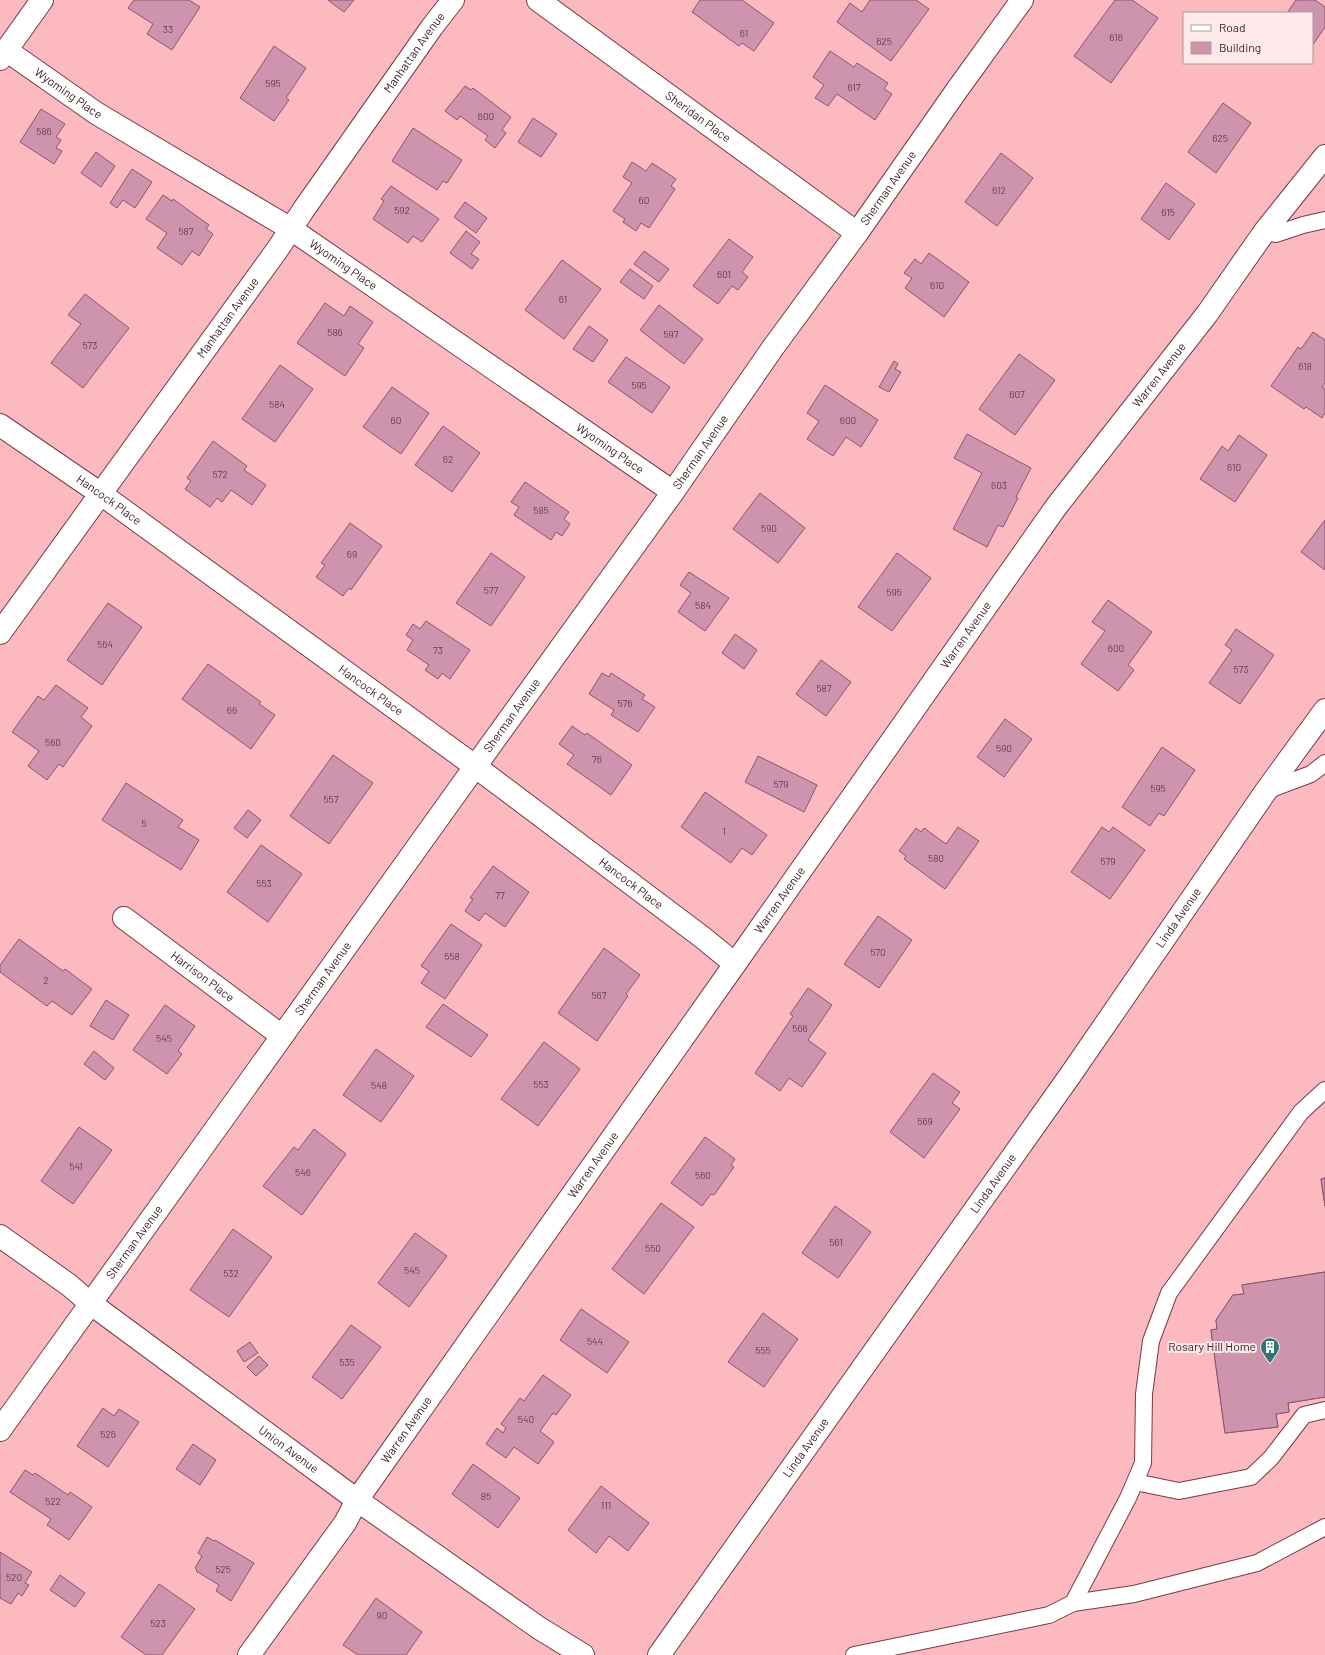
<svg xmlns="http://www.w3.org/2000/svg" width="1325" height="1655" viewBox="0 0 1325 1655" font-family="Barlow,sans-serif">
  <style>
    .building { fill: #cf94ad; stroke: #8b556d }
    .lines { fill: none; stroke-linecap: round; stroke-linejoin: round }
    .service-casing { stroke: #753d45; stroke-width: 18 }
    .minor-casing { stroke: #753d45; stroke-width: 24 }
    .service { stroke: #fff; stroke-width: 16 }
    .minor { stroke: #fff; stroke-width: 22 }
    .labels { text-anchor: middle; stroke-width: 4; stroke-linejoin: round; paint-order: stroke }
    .number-label { font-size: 10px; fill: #613f48 }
    .street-label { font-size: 12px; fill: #3c2326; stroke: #fee9ea }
    .poi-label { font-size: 12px; fill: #3c2326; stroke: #fee9ea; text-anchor: end }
  </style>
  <rect width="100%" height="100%" fill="#fcbac0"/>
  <g class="building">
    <polygon points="134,0 189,0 200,7 172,50 147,34 153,24 128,8"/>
    <polygon points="328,0 354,0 344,12"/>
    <polygon points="700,0 742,0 774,23 754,51 742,43 739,46 692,12"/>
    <polygon points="870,0 916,0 929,9 891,61 837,22 850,3 862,12"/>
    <polygon points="1115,0 1132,0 1158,18 1111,83 1074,56"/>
    <polygon points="1296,0 1315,0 1325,7 1325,27 1312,46 1312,13 1287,13"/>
    <polygon points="274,46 306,68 286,98 289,100 274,121 240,98"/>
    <polygon points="830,51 854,67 857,63 888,83 884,89 892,94 875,120 837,94 828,106 815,98 824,85 813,77"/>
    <polygon points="465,86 471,90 473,88 511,117 502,130 506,133 495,148 485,140 488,136 460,116 457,120 445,111"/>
    <polygon points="1223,103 1251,123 1216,173 1188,152"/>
    <polygon points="41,109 65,124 56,137 61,140 56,148 62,151 54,164 20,142"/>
    <polygon points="533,118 557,134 541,157 518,142"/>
    <polygon points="413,128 462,160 447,183 443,181 437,190 392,161"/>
    <polygon points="96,152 115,166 101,187 81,173"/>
    <polygon points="1001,153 1033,178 997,226 965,202"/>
    <polygon points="632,162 646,171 652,163 676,179 671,186 675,189 649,228 641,223 636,231 623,222 625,219 613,211 632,183 623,177"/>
    <polygon points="132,169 152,182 135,208 123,200 117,208 110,203"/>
    <polygon points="1166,183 1195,204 1169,240 1141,219"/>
    <polygon points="391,186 439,219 422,242 413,236 408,243 373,219 384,201 381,199"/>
    <polygon points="163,195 172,201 173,199 209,225 206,229 213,234 199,256 192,251 182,265 157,248 167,233 146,219"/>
    <polygon points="465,202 487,218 476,233 454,217"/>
    <polygon points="466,231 480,242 471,254 479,259 472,269 450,253"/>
    <polygon points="729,239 753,257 742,272 748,277 738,290 732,286 718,304 693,286"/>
    <polygon points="644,251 669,269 659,282 634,264"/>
    <polygon points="929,253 969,282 944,317 905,288 912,278 904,273 915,259 921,264"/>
    <polygon points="562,260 601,289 564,339 525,310"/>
    <polygon points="630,269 653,286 644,299 620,282"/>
    <polygon points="85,294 129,328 83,388 51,363 81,324 68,315"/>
    <polygon points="325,303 344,316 350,306 373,322 358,344 364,348 345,376 297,343"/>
    <polygon points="659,305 703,339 684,364 640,330"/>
    <polygon points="589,326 608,340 593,362 573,349"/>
    <polygon points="1313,332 1325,340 1325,383 1322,387 1325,389 1325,413 1322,418 1306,407 1304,409 1271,386 1298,347 1301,349"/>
    <polygon points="1019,354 1055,380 1015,435 979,409"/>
    <polygon points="626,357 670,387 652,413 608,382"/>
    <polygon points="894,361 898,364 895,369 901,372 889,392 879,387"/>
    <polygon points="280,365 313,389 275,442 242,419"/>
    <polygon points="825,385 878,420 861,447 846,437 833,456 807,439 819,421 807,413"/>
    <polygon points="392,387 429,413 401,454 363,427"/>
    <polygon points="443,426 480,453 452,492 415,465"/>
    <polygon points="967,434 1031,468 1016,497 1018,498 1003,527 998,525 987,547 953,529 982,473 954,458"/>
    <polygon points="1239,435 1267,455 1235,502 1200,479 1222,446 1228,451"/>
    <polygon points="213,441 247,466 244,470 266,485 252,505 231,490 222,502 217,498 210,507 185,489 191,481 187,478"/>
    <polygon points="525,482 569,512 564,519 570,524 562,536 556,532 551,540 514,515 519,507 511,502"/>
    <polygon points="760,493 805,528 778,563 733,529"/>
    <polygon points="1325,520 1325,570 1301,552"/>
    <polygon points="350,523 382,546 351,590 349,588 343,596 316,577 325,565 321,563"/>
    <polygon points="491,553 525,577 491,626 456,603"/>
    <polygon points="897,553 931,578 892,631 858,607"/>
    <polygon points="689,572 729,598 705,631 678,612 691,593 680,585"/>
    <polygon points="1108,600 1152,632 1128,665 1134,670 1118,691 1081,664 1105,631 1092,622"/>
    <polygon points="108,603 142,627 102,685 67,660"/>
    <polygon points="426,621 470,650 450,679 442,673 438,679 425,670 429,665 407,650 413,640 406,635 413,624 420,629"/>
    <polygon points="1236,629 1274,655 1240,704 1209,683 1232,650 1225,645"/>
    <polygon points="735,634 757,650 744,669 722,653"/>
    <polygon points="821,660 851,682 826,716 796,694"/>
    <polygon points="208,664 261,702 259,704 275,715 251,749 182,699"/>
    <polygon points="602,673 609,677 611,673 645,695 642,699 655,707 638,732 611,715 614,710 589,694"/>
    <polygon points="56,685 88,708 81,717 92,726 63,767 59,764 47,780 28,766 39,751 12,732 38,696 44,700"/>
    <polygon points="1005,719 1032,739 1004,777 977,757"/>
    <polygon points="572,726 585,735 587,733 632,765 611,795 567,764 574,755 559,744"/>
    <polygon points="1162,747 1195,770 1164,816 1159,813 1150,826 1122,807"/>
    <polygon points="333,755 373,783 329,844 290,816"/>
    <polygon points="758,756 817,785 804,812 745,782"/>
    <polygon points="126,783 183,820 178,827 199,840 181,870 102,820"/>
    <polygon points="705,792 767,835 752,855 742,848 731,863 681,827"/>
    <polygon points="248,810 261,820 247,838 234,828"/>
    <polygon points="958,827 979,841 945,889 904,859 906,856 899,851 916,828 921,832 924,828 946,844"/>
    <polygon points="1102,827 1109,832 1113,827 1145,850 1110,899 1071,872"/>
    <polygon points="261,845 302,874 268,922 227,892"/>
    <polygon points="493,866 529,892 505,927 485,913 479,921 465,911 473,899 470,898"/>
    <polygon points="878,916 912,940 879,988 844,964"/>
    <polygon points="451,924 482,945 445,999 421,983 429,971 421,966"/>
    <polygon points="19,939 63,971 65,969 92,989 72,1015 52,1001 47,1006 0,972 0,965"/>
    <polygon points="604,948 640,975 626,994 628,996 597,1041 558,1013"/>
    <polygon points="808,988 832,1005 808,1040 826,1053 802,1087 789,1078 780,1091 755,1073 793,1016 790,1014"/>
    <polygon points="106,1000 129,1015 113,1040 90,1026"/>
    <polygon points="443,1004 488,1035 471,1057 426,1027"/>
    <polygon points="165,1005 195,1026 178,1051 182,1054 167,1074 133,1050"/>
    <polygon points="544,1042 580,1069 538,1126 501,1099"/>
    <polygon points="376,1049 414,1076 381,1122 343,1095"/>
    <polygon points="94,1051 114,1068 105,1080 84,1064"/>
    <polygon points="933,1073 960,1092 952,1103 960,1109 924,1158 890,1132"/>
    <polygon points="79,1127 112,1150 73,1204 41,1181"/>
    <polygon points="314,1129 346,1154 302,1215 263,1186 294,1147 298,1150"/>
    <polygon points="705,1137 735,1159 731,1165 734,1167 714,1195 711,1194 702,1206 671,1183"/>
    <polygon points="1325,1178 1325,1206 1321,1179"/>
    <polygon points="1325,1178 1325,1206 1321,1179"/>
    <polygon points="661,1203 694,1227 644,1294 612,1269"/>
    <polygon points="835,1206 871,1232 838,1278 802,1253"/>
    <polygon points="233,1229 272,1257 229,1317 190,1290"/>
    <polygon points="415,1233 447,1256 409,1307 378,1283"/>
    <polygon points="1325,1272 1325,1397 1288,1403 1289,1412 1276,1414 1278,1427 1225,1433 1211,1330 1217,1329 1216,1320 1233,1295 1244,1294 1242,1285"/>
    <polygon points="1325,1272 1325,1397 1288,1403 1289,1412 1276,1414 1278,1427 1225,1433 1211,1330 1217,1329 1216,1320 1233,1295 1244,1294 1242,1285"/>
    <polygon points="581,1309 629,1342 607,1373 560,1340"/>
    <polygon points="763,1313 798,1339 764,1387 728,1362"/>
    <polygon points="351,1325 381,1347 342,1399 312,1377"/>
    <polygon points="250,1342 258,1353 244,1362 237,1351"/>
    <polygon points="259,1356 268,1365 256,1376 247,1367"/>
    <polygon points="543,1375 571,1395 556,1415 553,1413 540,1431 554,1442 538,1464 514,1447 506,1458 486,1444 497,1428 503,1433 506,1428 501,1424 520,1398 524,1401"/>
    <polygon points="103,1408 114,1416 119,1409 139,1422 108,1467 77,1446"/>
    <polygon points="193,1444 216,1460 200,1485 176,1469"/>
    <polygon points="473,1464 520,1498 498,1528 452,1494"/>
    <polygon points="25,1470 33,1475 35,1473 68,1495 70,1492 92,1507 69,1540 47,1525 51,1519 10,1492"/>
    <polygon points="601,1486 649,1523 628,1551 609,1536 596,1553 568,1530"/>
    <polygon points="207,1537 214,1541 215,1540 254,1563 231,1601 216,1591 219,1585 196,1571 197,1570 195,1568 202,1556 198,1553"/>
    <polygon points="0,1552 32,1572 25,1583 29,1585 22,1596 18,1593 11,1604 0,1598"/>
    <polygon points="60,1575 85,1593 75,1607 50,1590"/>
    <polygon points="159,1584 195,1609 162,1655 146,1655 121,1637"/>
    <polygon points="376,1598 422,1632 406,1655 358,1655 343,1645"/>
  </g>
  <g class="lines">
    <g class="service-casing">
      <g id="service">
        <polyline points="1265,231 1276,234 1303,225 1325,220"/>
        <polyline points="1266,791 1311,774 1325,763"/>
        <polyline points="1135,1482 1179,1491 1251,1477 1271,1458 1304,1415 1325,1410"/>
        <polyline points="1073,1603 1134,1594 1257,1563 1325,1527"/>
        <polyline points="854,1655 1049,1615 1073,1603 1128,1498 1143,1463 1144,1394 1151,1341 1169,1293 1301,1112 1325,1090"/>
      </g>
    </g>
    <g class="minor-casing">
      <g id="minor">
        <path id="s1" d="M 538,0 L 857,233"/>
        <path id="s2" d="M 6,50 L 96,113 L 291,229 L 673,492"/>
        <polyline points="0,59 42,0"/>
        <path id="s3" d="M 0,425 L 101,494 L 476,767 L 702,937 L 735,964"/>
        <path id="s4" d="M 0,633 L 277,250 L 304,209 L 432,27 L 453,0"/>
        <path id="s5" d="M 124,918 L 282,1036"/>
        <path id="s6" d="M 0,1236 L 69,1285 L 90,1303 L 357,1500 L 539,1628 L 583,1655"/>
        <path id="s7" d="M 0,1430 L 459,789 L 673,492 L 772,349 L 857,233 L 957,90 L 1022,0"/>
        <path id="s8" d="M 249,1655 L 345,1523 L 357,1500 L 735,964 L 1056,507 L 1207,314 L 1265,231 L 1325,156"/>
        <path id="s9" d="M 659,1655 L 1069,1077 L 1266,791 L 1325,710"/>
      </g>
    </g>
    <use href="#service" class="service"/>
    <use href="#minor" class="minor"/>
  </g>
  <defs>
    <g id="building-pin" transform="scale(1)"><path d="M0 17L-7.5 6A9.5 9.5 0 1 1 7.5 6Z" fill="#2c7674" stroke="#fee9ea"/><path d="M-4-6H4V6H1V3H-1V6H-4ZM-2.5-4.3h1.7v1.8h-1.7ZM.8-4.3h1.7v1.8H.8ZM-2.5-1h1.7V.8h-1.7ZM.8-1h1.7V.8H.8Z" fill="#fff"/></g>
  </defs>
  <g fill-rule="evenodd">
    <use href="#building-pin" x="1270" y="1347"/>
  </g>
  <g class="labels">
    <g class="number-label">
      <text x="168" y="33">33</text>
      <text x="744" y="37">61</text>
      <text x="1116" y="41">616</text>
      <text x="884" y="45">625</text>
      <text x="273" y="87">595</text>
      <text x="854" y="91">617</text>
      <text x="486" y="120">600</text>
      <text x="44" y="135">586</text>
      <text x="1220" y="142">625</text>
      <text x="999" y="194">612</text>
      <text x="644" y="204">60</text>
      <text x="402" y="214">592</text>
      <text x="1168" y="216">615</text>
      <text x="186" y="235">587</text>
      <text x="724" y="278">601</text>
      <text x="937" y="289">610</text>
      <text x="563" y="303">61</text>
      <text x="335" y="336">586</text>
      <text x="671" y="338">597</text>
      <text x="90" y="349">573</text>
      <text x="1305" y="370">618</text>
      <text x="639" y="389">595</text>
      <text x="1017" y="398">607</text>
      <text x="277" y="408">584</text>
      <text x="396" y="424">60</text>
      <text x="848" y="424">600</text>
      <text x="448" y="463">62</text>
      <text x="1234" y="471">610</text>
      <text x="220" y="478">572</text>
      <text x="999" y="489">603</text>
      <text x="541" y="514">585</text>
      <text x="769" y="532">590</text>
      <text x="352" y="558">69</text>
      <text x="491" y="594">577</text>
      <text x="894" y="596">595</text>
      <text x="703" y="609">584</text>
      <text x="105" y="648">564</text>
      <text x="1116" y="652">600</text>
      <text x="438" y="654">73</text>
      <text x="1241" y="673">573</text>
      <text x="824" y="692">587</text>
      <text x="625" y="707">576</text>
      <text x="232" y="714">66</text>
      <text x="53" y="746">560</text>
      <text x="1004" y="752">590</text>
      <text x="597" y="763">76</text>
      <text x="781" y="788">579</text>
      <text x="1158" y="792">595</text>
      <text x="331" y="803">557</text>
      <text x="144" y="827">5</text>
      <text x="724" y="835">1</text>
      <text x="936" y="862">580</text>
      <text x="1108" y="865">579</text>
      <text x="264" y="887">553</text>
      <text x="500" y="899">77</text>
      <text x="878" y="956">570</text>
      <text x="452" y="960">558</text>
      <text x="46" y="984">2</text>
      <text x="599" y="999">567</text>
      <text x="800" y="1032">566</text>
      <text x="164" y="1042">545</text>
      <text x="541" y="1088">553</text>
      <text x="379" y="1089">548</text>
      <text x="925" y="1125">569</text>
      <text x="76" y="1170">541</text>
      <text x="303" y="1176">546</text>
      <text x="703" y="1179">560</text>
      <text x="836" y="1246">561</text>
      <text x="653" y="1252">550</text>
      <text x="412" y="1274">545</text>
      <text x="231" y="1277">532</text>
      <text x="595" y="1345">544</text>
      <text x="763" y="1354">555</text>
      <text x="347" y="1366">535</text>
      <text x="526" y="1423">540</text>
      <text x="108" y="1438">526</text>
      <text x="486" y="1500">85</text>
      <text x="53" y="1505">522</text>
      <text x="606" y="1509">111</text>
      <text x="223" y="1573">525</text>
      <text x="14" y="1581">520</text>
      <text x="382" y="1619">90</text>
      <text x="158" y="1627">523</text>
    </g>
    <g class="street-label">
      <text dy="4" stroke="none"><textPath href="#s4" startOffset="713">Manhattan Avenue</textPath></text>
      <text dy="4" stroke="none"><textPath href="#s2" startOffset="76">Wyoming Place</textPath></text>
      <text dy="4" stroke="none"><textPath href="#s1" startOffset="198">Sheridan Place</textPath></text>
      <text dy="4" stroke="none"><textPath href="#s7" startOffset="1527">Sherman Avenue</textPath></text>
      <text dy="4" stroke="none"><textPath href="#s2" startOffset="400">Wyoming Place</textPath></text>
      <text dy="4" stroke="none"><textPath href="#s4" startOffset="389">Manhattan Avenue</textPath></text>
      <text dy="4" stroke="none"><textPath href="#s8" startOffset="1571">Warren Avenue</textPath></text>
      <text dy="4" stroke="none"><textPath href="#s2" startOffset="724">Wyoming Place</textPath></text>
      <text dy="4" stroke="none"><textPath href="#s7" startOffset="1203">Sherman Avenue</textPath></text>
      <text dy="4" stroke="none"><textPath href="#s3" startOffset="132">Hancock Place</textPath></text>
      <text dy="4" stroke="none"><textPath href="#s8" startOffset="1247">Warren Avenue</textPath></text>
      <text dy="4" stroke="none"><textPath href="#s3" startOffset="456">Hancock Place</textPath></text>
      <text dy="4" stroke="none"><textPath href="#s7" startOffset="879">Sherman Avenue</textPath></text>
      <text dy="4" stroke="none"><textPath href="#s3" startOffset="780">Hancock Place</textPath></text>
      <text dy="4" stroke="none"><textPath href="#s8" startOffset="923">Warren Avenue</textPath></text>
      <text dy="4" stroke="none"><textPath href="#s9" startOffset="902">Linda Avenue</textPath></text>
      <text dy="4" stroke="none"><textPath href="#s5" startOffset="98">Harrison Place</textPath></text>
      <text dy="4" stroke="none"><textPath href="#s7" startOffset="555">Sherman Avenue</textPath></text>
      <text dy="4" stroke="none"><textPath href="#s8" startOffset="599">Warren Avenue</textPath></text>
      <text dy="4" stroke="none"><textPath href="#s9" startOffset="578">Linda Avenue</textPath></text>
      <text dy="4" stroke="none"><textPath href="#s7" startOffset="231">Sherman Avenue</textPath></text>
      <text dy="4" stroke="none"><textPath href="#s8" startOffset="275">Warren Avenue</textPath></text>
      <text dy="4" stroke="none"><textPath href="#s9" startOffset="254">Linda Avenue</textPath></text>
      <text dy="4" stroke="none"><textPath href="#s6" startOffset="359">Union Avenue</textPath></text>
    </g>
    <g class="poi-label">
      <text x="1256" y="1351">Rosary Hill Home</text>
    </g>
  </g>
  <rect x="1183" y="12" width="130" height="52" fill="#fee9ea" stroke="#b09a9c"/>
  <rect x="1191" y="25" width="20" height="6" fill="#ffffff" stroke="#b09a9c"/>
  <text x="1219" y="32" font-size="12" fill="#3c2326">Road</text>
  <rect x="1191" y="42" width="20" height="12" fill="#cf94ad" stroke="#b09a9c"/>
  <text x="1219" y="52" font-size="12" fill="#3c2326">Building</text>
</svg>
